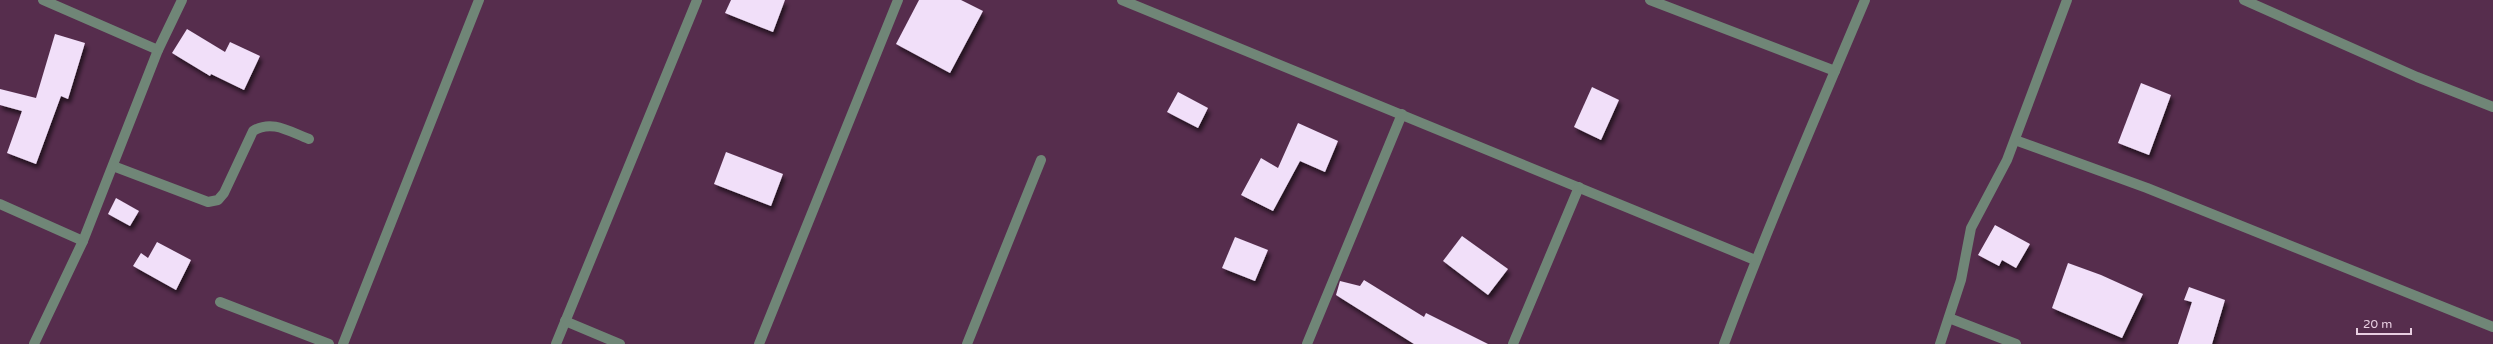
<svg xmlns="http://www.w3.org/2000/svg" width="2493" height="344" viewBox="0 0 2493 344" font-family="'Varela Round',sans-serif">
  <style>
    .building { fill: #f1dff9; filter: url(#shadow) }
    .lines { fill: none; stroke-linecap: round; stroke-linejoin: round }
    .minor { stroke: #708677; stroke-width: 10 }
  </style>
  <defs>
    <filter id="shadow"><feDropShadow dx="2.5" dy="4.5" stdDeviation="2" flood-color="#0009"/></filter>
  </defs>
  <rect width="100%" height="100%" fill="#562d4d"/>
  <g class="building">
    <polygon points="731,0 785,0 773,32 725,13"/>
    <polygon points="919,0 961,0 983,11 950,73 896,44"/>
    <polygon points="187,29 225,52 230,42 260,56 244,90 211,74 210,76 172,53"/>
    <polygon points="55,34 85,43 68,99 61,96 36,164 7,153 22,111 0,105 0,89 36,98"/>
    <polygon points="2141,83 2171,95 2149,155 2118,143"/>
    <polygon points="1592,87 1619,100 1601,140 1574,127"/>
    <polygon points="1178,92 1208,108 1198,128 1167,112"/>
    <polygon points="1298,123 1338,141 1325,172 1300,161 1273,211 1241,195 1261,158 1278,168"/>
    <polygon points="726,152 783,174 771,206 714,184"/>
    <polygon points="116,198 139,211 130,226 108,214"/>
    <polygon points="1995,225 2030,244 2016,268 2002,260 1999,266 1978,255"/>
    <polygon points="1462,236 1508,269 1488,295 1443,261"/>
    <polygon points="1235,237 1268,250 1255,281 1222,268"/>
    <polygon points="157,242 191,260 176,290 133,266 141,253 148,258"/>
    <polygon points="2068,263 2101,275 2143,294 2122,338 2052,308"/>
    <polygon points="1364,280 1424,317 1426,313 1488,344 1414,344 1336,295 1340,281 1360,286"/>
    <polygon points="2189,287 2225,300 2212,344 2178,344 2192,302 2184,300"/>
  </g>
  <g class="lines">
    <g class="minor">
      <polyline points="43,0 158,50"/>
      <polyline points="1122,0 1755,260"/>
      <polyline points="1650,0 1835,71"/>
      <polyline points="2244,0 2417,77 2493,107"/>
      <polyline points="2015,140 2147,188 2493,327"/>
      <path d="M 113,166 L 208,202 L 218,200 L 224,193 L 253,131 C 272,119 290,132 309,139"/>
      <polyline points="0,204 83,241"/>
      <polyline points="220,302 329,344"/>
      <polyline points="1949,318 2016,344"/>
      <polyline points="565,321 620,344"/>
      <polyline points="34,344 83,241 158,50 182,0"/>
      <polyline points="343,344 479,0"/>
      <polyline points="556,344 697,0"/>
      <polyline points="759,344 898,0"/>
      <polyline points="967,344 1041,160"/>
      <polyline points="1307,344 1402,114"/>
      <polyline points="1513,344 1579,187"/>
      <path d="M 1724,344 C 1767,228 1817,114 1865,0"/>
      <polyline points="1940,344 1961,280 1971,228 2007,160 2067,0"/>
    </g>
  </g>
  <path d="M2357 328v6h54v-6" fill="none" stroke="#e8cee1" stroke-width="2"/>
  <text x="2363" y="328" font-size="12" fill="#e8cee1" stroke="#562d4d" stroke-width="3" paint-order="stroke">20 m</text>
</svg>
